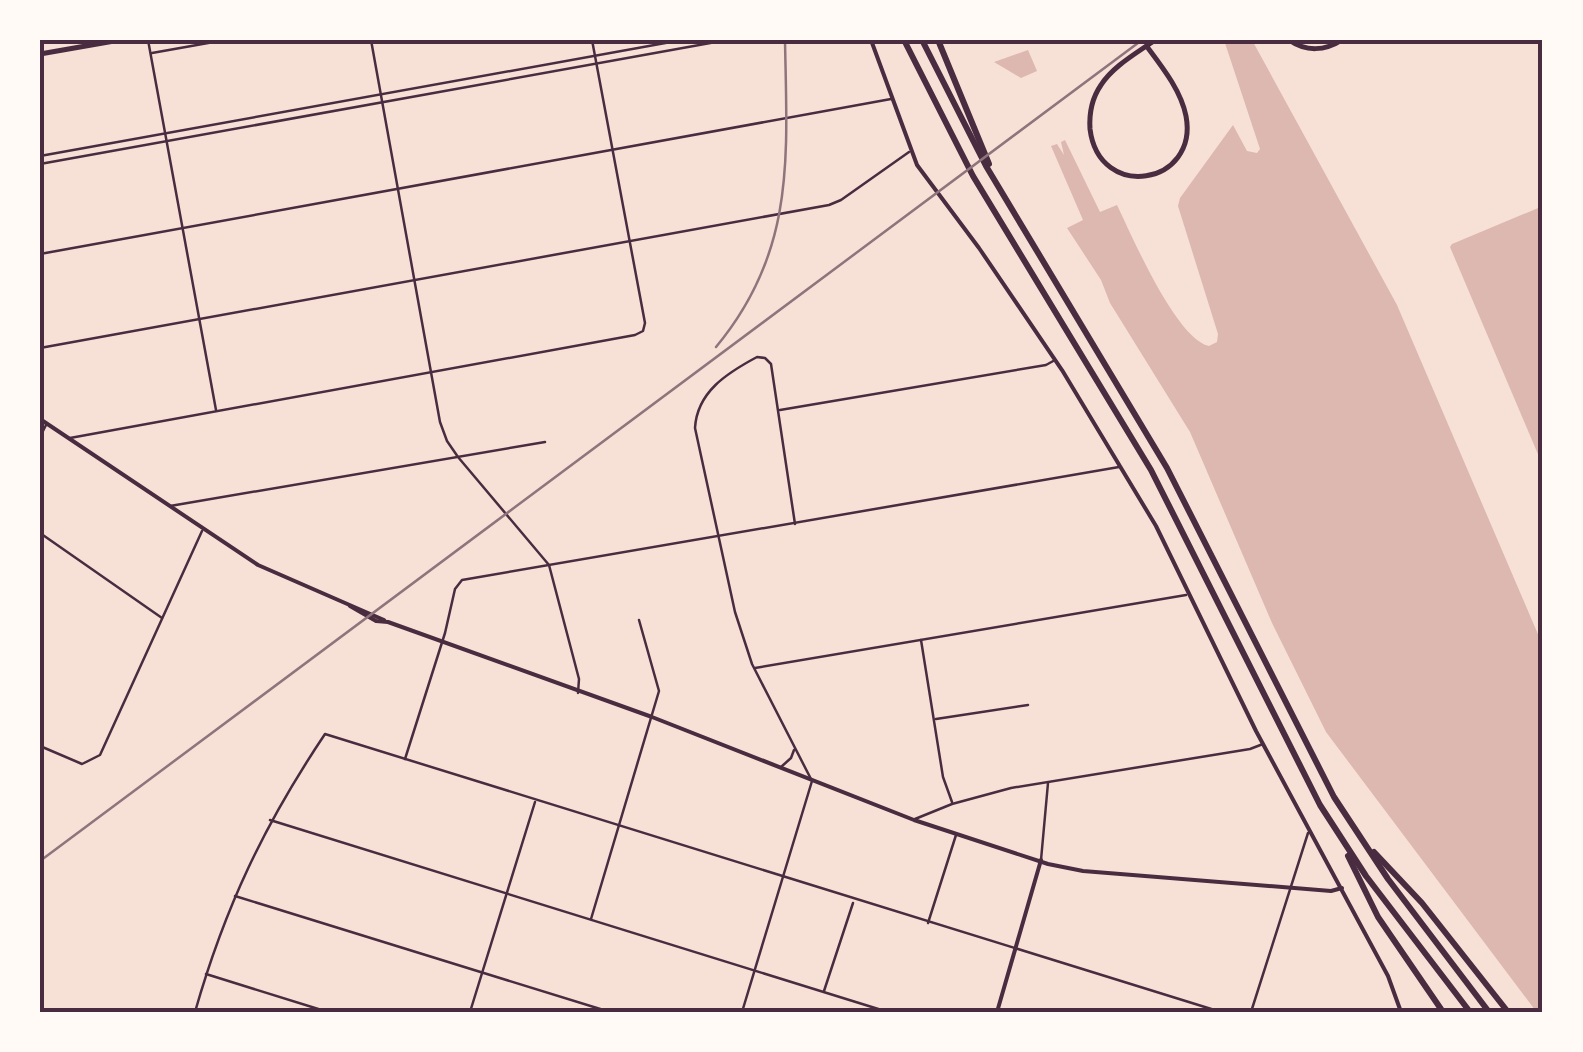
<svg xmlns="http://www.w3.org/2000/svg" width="1583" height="1052" viewBox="0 0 1583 1052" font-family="Lato,sans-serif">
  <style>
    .water { fill: #dcb8b0 }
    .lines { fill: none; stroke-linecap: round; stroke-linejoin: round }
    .minor { stroke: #4a2c40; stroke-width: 2.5 }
    .tertiary { stroke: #4a2c40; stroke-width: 4 }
    .primary { stroke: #4a2c40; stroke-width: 5 }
    .motorway { stroke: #4a2c40; stroke-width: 6 }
    .rail { stroke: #8f747c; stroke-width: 2.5 }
    .neatline { fill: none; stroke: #4a2c40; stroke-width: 4 }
  </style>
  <rect width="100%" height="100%" fill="#f7e1d7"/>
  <g class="water">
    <path d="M 1224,40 L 1252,40 L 1397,305 L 1543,646 L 1543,1012 L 1535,1010 L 1326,732 L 1272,623 L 1190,432 L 1110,303 L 1101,280 L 1067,228 L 1083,220 L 1051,146 L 1057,144 L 1064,155 L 1061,142 L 1065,140 L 1100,212 L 1117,205 C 1132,236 1176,339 1209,346 L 1217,342 L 1218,334 L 1178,206 L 1180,198 L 1233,125 L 1247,151 L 1257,153 L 1260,149 Z"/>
    <polygon points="1028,50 1037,71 1021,78 994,62"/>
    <polygon points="1543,206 1543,466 1450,247 1452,244"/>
  </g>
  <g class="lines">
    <g class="minor">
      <polyline points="148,40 216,410"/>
      <polyline points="371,40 440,422 447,441 458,457 549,565 579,679 578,693"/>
      <polyline points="152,53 225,40"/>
      <polyline points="40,156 682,40"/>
      <polyline points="40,164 727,40"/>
      <polyline points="40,254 891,99"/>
      <polyline points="40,348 829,205 841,200 909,152"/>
      <polyline points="780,410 1046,365 1055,360"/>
      <polyline points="40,437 46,425"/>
      <polyline points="70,438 635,335 643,331 645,323 592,40"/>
      <polyline points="170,506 545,442"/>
      <polyline points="40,533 162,618"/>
      <polyline points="921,640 943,777 952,802"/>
      <polyline points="755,668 1186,595"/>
      <polyline points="936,719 1028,705"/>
      <polyline points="40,746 82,764 100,755 202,531"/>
      <polyline points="405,759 445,633 455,589 462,580 1119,467"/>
      <polyline points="781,767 791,758 794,750"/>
      <polyline points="915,819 952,804 1011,788 1250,749 1263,744"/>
      <polyline points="270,820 888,1012"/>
      <polyline points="1041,860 1048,783"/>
      <polyline points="235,896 610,1012"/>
      <polyline points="591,919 659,691 639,620"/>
      <polyline points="928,923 956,835"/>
      <polyline points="206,974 328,1012"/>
      <polyline points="824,991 853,903"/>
      <path d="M 195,1012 C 225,907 264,825 325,734 L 1221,1012"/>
      <polyline points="470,1012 535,802"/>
      <path d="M 742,1012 L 812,781 L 752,664 L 735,612 L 695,428 C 697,392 727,373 757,357 L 765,358 L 771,364 L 795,524"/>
      <polyline points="1251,1012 1308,833"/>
    </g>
    <g class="tertiary">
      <polyline points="871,40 917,165 979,248 1062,370 1156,526 1256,731 1388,976 1401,1012"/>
      <polyline points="40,419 258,565 384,620"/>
      <polyline points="350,606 376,621 388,622 652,717 914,820 1048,864 1083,871 1331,891 1342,888"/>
      <polyline points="997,1012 1041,860"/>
    </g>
    <g class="primary">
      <path d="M 1289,40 C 1306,52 1325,51 1342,40"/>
      <path d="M 1148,48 C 1163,68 1181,91 1186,116 C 1199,185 1099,202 1090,129 C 1089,113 1092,98 1101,85 C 1113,66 1137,53 1155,40"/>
      <polyline points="40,54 120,40"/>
    </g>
    <g class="motorway">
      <polyline points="904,40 973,176 1151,470 1320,805 1366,876 1470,1012"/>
      <polyline points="922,40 986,166 1167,468 1334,797 1388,879 1489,1012"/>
      <polyline points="938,40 989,164"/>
      <polyline points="1374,852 1422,903 1508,1012"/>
      <polyline points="1348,856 1378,917 1443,1012"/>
    </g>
    <g class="rail">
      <path d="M 716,347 C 796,251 787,157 785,40"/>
      <polyline points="40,861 1142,40"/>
    </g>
  </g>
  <rect width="1583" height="1052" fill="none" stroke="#fffaf5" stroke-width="85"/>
  <rect x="42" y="42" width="1498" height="968" class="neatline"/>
</svg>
